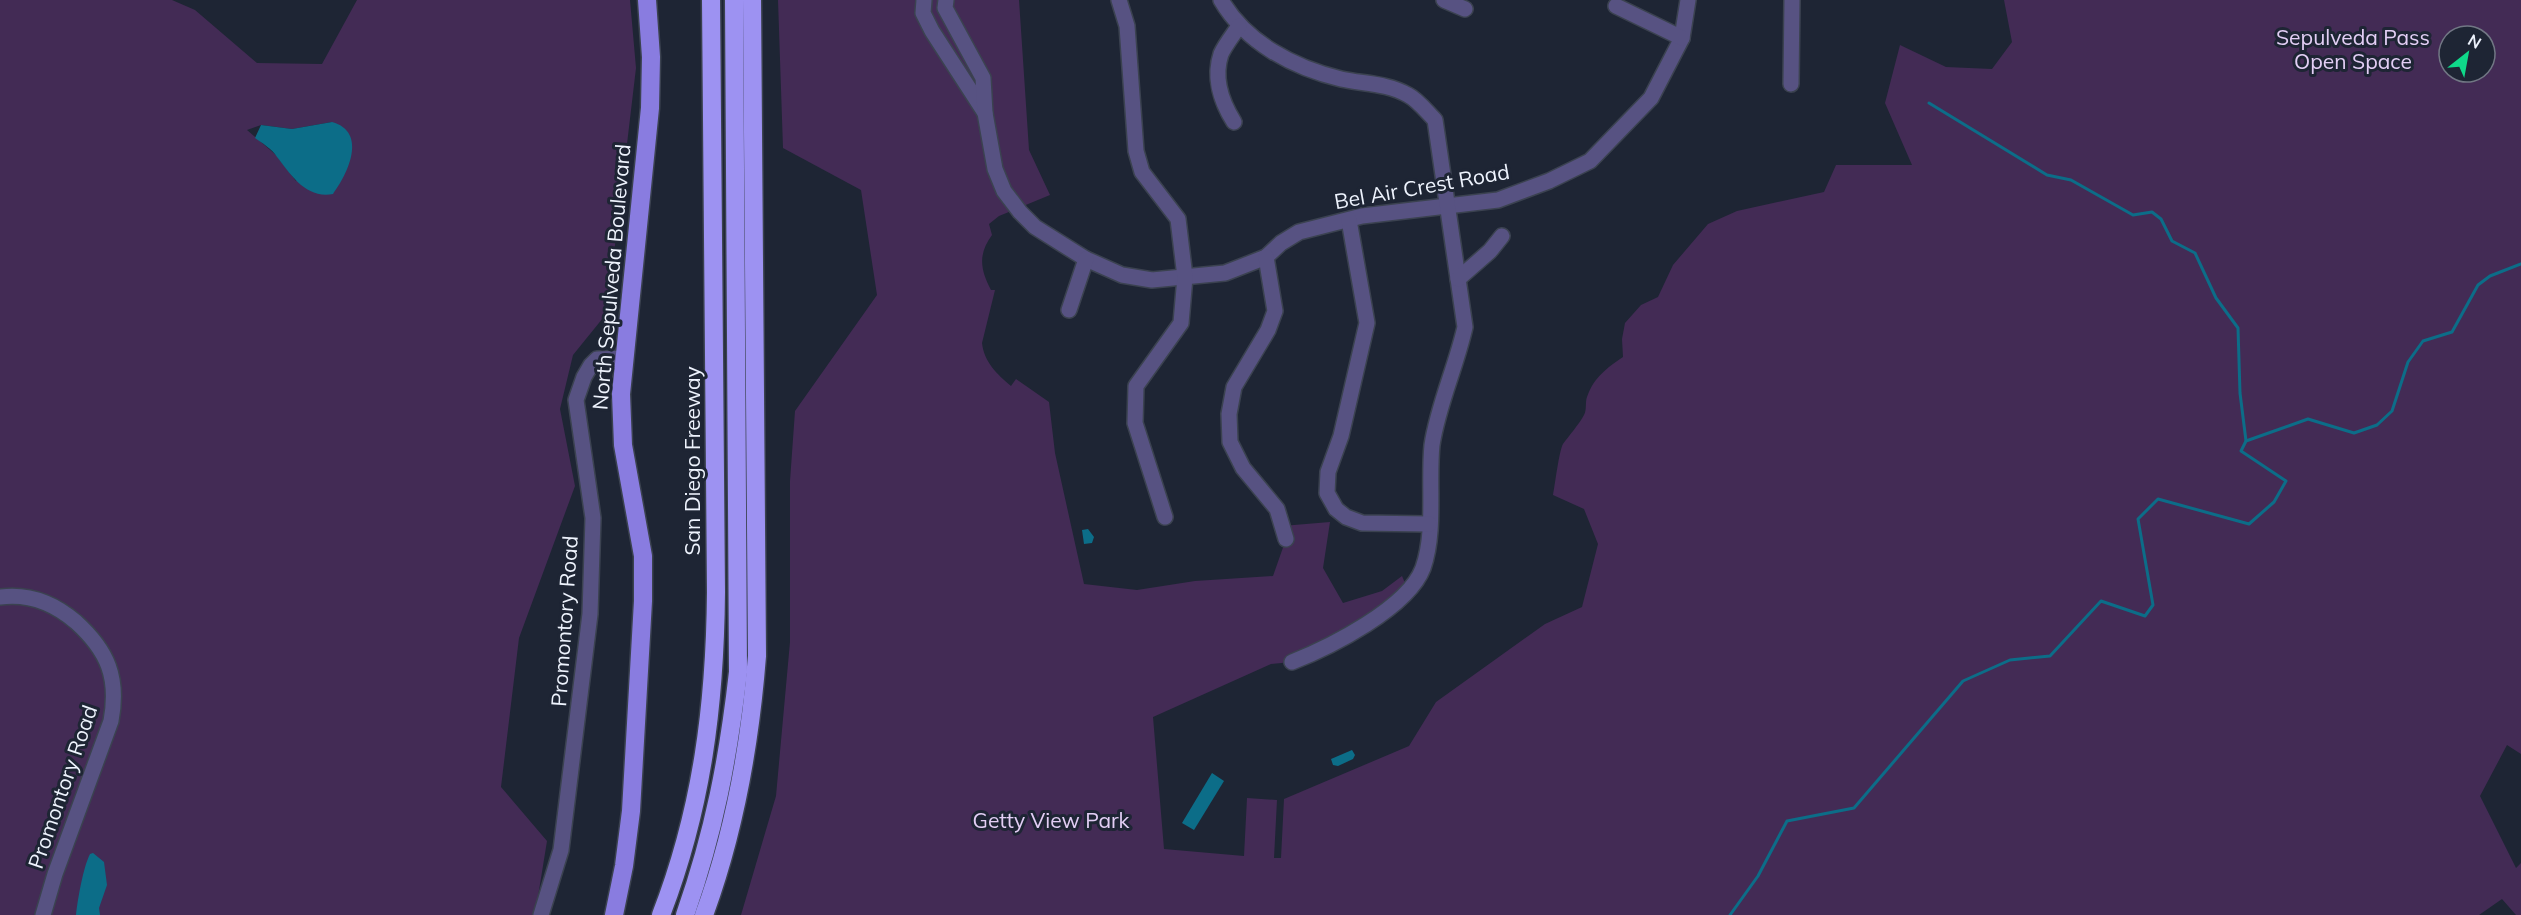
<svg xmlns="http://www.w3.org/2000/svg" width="2521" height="915" viewBox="0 0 2521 915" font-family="Mulish,sans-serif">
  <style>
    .green { fill: #432b55; fill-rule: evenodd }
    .water { fill: #0c6d88 }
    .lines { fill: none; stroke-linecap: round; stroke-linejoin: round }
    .stream { stroke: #0c6d88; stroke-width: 3 }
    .minor-casing { stroke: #3b4250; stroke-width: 18 }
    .major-casing { stroke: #3b4250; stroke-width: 21 }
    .highway-casing { stroke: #3b4250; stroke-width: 21 }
    .minor { stroke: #575282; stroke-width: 15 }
    .major { stroke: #897ce0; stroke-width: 18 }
    .highway { stroke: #9d92f2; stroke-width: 18 }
    .labels { text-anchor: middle; stroke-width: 6; stroke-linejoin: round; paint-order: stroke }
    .park-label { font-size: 21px; fill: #e3cef5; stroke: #1e2534 }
    .street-label { font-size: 21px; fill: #eef3fd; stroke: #1e2534 }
  </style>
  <rect width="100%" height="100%" fill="#1e2534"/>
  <g class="green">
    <path d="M 0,0 L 172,0 L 195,10 L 257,63 L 322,64 L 357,0 L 630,0 L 636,68 L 607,313 L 573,355 L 560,409 L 575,486 L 519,638 L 501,787 L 547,841 L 535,915 L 0,915 ZM 332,122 L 296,181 L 276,155 L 247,130 L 261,125 L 292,129 Z"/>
    <path d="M 778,0 L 1019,0 L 1029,150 L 1050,195 L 999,216 L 989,224 L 992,235 C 978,254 980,269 991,290 L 995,290 L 982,343 C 984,362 997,374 1011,386 L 1016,379 L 1049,402 L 1055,453 L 1084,584 L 1137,590 L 1195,581 L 1273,576 L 1286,539 L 1282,526 L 1330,522 L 1323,568 L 1343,603 L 1382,591 L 1402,576 L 1408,590 L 1292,662 L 1271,664 L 1153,717 L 1164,849 L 1244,856 L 1247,798 L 1277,800 L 1274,858 L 1281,858 L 1284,799 L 1409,746 L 1436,702 L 1545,624 L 1582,607 L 1598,544 L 1584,509 L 1553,495 C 1555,485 1559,451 1563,444 C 1568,437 1580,423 1584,415 C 1587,410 1585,402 1587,397 C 1594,377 1607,368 1623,357 L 1622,339 L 1625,323 L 1641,305 L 1658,297 L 1673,265 L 1708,224 L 1737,211 L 1824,192 L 1836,165 L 1912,165 L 1885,103 L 1900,45 L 1946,67 L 1992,69 L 2012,42 L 2004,0 L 2521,0 L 2521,754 L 2507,745 L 2480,796 L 2516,868 L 2521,863 L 2521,915 L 2516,915 L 2502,899 L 2479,915 L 741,915 L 776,796 L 790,642 L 790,481 L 795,411 L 877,295 L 861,190 L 783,148 ZM 2449,36 L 2485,36 L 2485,72 L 2449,72 Z"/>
  </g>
  <g class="water">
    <path d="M 332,122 C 368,132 348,174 333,194 C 306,199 291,175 277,157 C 272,149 262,143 255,138 L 261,125 L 292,129 Z"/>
    <polygon points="1088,529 1094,537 1092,543 1084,544 1082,530"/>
    <polygon points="1352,750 1355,755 1353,759 1338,766 1333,765 1331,759"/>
    <polygon points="1212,773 1224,781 1194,830 1182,823"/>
    <path d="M 93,853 L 104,862 L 107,885 L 99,908 L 100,915 L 76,915 C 78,898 83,868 90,854 Z"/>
  </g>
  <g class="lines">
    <g class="stream">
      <polyline points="1929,103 2047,175 2071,180 2133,215 2152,212 2161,219 2172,241 2195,253 2216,298 2238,328 2240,393 2246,441"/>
      <polyline points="1730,915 1758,876 1787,821 1854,808 1963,681 2010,660 2050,656 2101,601 2145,616 2153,605 2138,519 2158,499 2249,524 2274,502 2286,481 2241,451 2246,441 2308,419 2354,433 2377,425 2392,411 2408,362 2423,341 2452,332 2478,285 2490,276 2521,264"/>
    </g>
    <g class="minor-casing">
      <g id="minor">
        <polyline points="924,0 923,13 932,31 985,113"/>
        <polyline points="946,0 945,8 983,78 985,113 995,169 1004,191 1020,212 1035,227 1086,259 1122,275 1152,280 1225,273 1266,257 1281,243 1299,232 1362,216 1498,200 1549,181 1590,161 1651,98 1682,38 1688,0"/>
        <polyline points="1119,0 1127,26 1136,151 1142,172 1178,219 1185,277 1181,323 1136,386 1135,423 1165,517"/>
        <path d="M 1221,0 C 1246,43 1294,68 1341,79 C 1364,84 1387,83 1408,95 C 1418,100 1427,112 1435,120 L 1465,327 C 1456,367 1438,405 1432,445 C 1428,483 1436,531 1423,568 C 1408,608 1330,647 1292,662"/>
        <polyline points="1444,0 1465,9"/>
        <polyline points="1616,6 1682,38"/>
        <polyline points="1791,84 1792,0"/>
        <path d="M 1234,122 C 1222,103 1213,78 1221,54 C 1225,45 1233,35 1239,26"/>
        <polyline points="1349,220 1367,323 1341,436 1328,472 1327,493 1336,509 1346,517 1362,523 1429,524"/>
        <polyline points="1266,257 1275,311 1268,330 1234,387 1229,414 1230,442 1243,468 1277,509 1286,539"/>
        <polyline points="1458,279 1490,251 1502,236"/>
        <polyline points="1069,310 1086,259"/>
        <path d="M 0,597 C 30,593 54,603 76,622 C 108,651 119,678 111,721 L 55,874 L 43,915"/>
        <polyline points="541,915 561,850 590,614 593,518 576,400 584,377 591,365 597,359 623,358"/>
      </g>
    </g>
    <g class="major-casing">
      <polyline id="major" points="614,915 624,866 631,811 643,601 643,556 623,445 621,394 650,108 651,57 647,0"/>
    </g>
    <g class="highway-casing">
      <g id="highway">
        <path d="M 661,915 C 702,809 715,705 716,592 L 711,0"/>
        <path d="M 685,915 C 714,832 728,760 738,672 L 734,0"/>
        <path d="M 704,915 C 735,831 750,745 757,656 L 752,0"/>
      </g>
    </g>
    <use href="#minor" class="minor"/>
    <use href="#major" class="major"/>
    <use href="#highway" class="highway"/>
  </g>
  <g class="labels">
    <g class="park-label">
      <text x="2353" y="45">Sepulveda Pass<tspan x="2353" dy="24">Open Space</tspan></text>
      <text x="1051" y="828">Getty View Park</text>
    </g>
    <g class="street-label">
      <text transform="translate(1422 187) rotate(-10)" y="7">Bel Air Crest Road</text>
      <text transform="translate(612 277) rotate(-85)" y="7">North Sepulveda Boulevard</text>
      <text transform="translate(693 461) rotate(-90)" y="7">San Diego Freeway</text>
      <text transform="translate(565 621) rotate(-86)" y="7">Promontory Road</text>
      <text transform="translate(63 787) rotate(-71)" y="7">Promontory Road</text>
    </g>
  </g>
  <g transform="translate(2467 54) rotate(31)"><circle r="28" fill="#1e2534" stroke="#717784" stroke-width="1.5"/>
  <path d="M0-4.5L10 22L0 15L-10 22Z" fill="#0fd98a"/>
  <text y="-9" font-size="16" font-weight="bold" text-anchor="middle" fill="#eef3fd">N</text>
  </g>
</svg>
